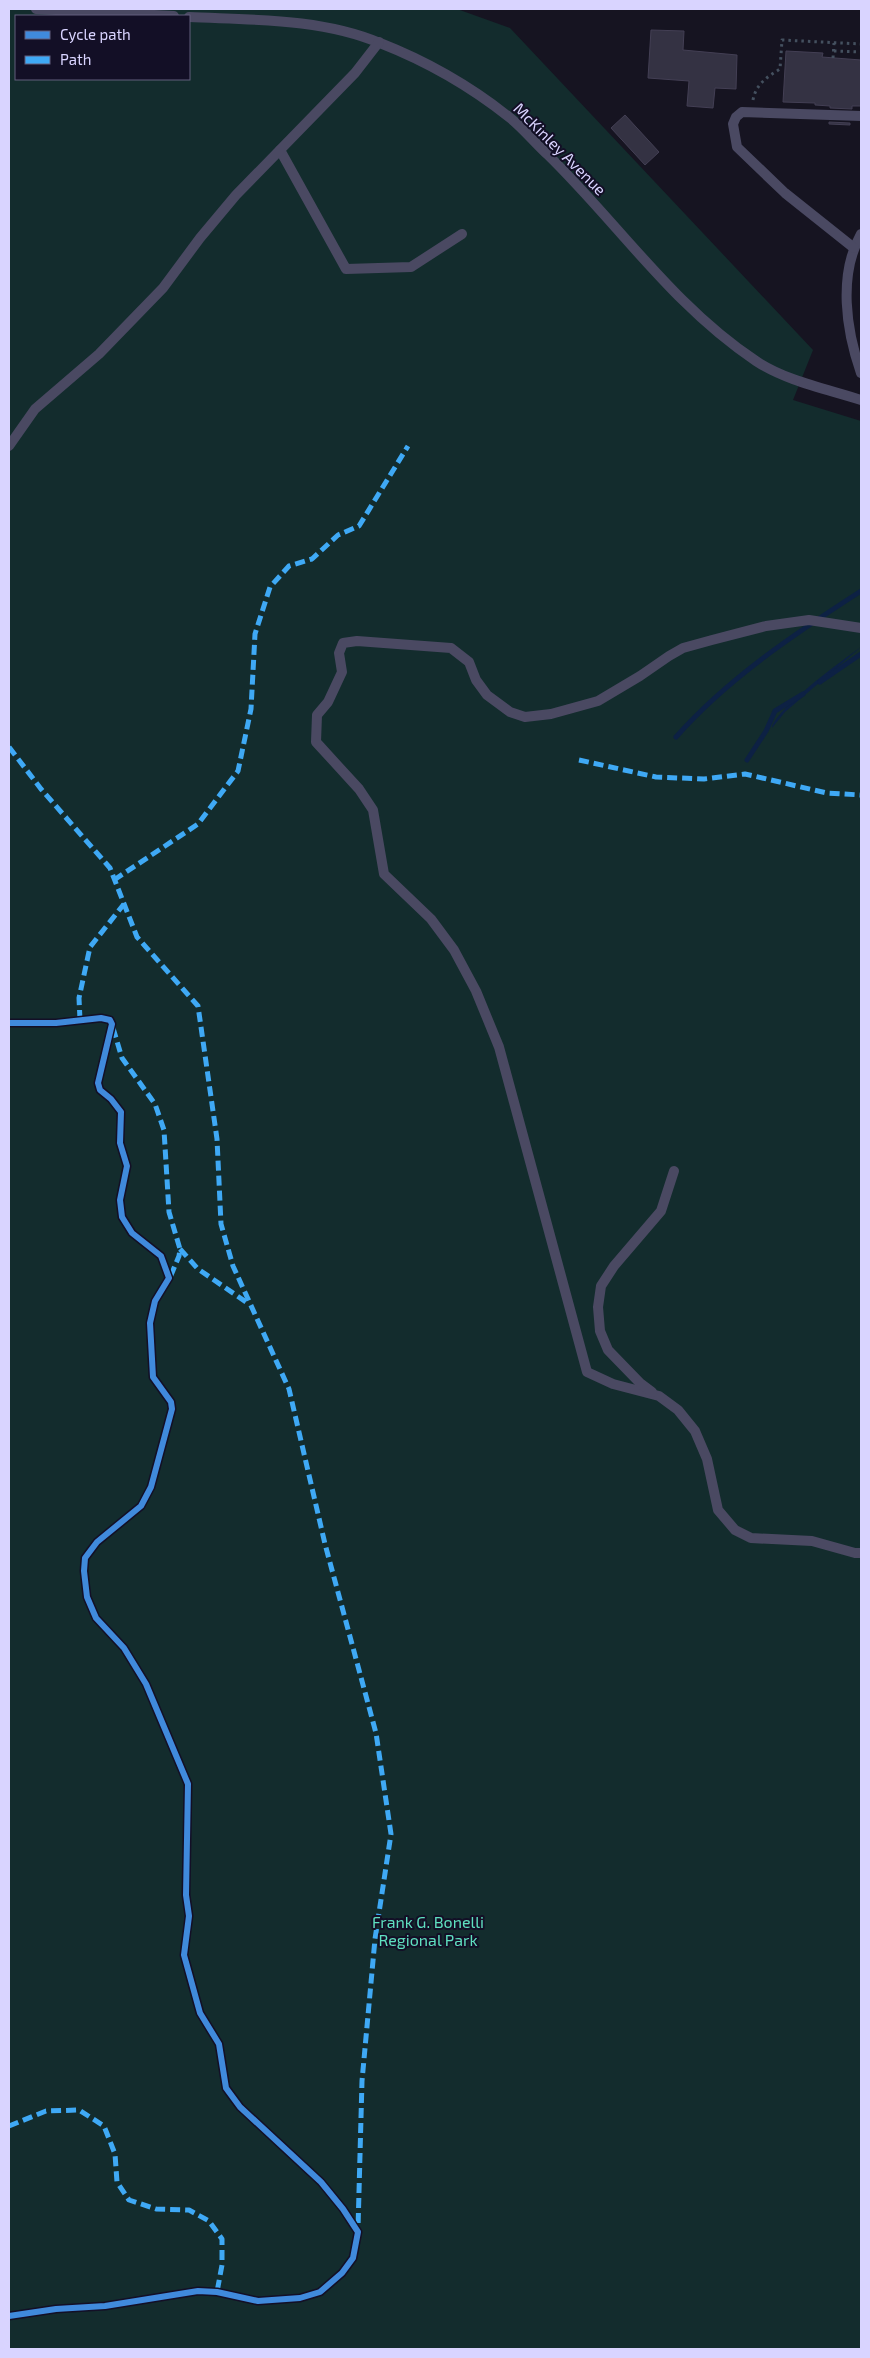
<svg xmlns="http://www.w3.org/2000/svg" width="870" height="2358" viewBox="0 0 870 2358" font-family="'Exo 2',sans-serif">
  <style>
    .green { fill: #132c2d; fill-rule: evenodd }
    .water { fill: #0d2144 }
    .lines { fill: none; stroke-linecap: round; stroke-linejoin: round }
    .stream { stroke: #0d2144; stroke-width: 5 }
    .building { fill: #343243; stroke: #433f54 }
    .path { stroke: #44505f; stroke-width: 3; stroke-dasharray: 2.5 4; stroke-linecap: butt }
    .service { stroke: #4a4962; stroke-width: 10 }
    .quiet { stroke: #3fa9f5; stroke-width: 5; stroke-dasharray: 10 5; stroke-linecap: butt }
    .cycleway-casing { stroke: #130f26; stroke-width: 9 }
    .cycleway { stroke: #408adc; stroke-width: 6 }
    .labels { text-anchor: middle; stroke-width: 4; stroke-linejoin: round; paint-order: stroke }
    .street-label { font-size: 16px; fill: #d9d4ff; stroke: #130f26 }
    .park-label { font-size: 16px; fill: #5fe0c0; stroke: #130f26 }
  </style>
  <rect width="100%" height="100%" fill="#161421"/>
  <path class="green" d="M 9,9 L 457,9 L 510,28 L 813,350 L 793,400 L 861,421 L 861,2349 L 9,2349 ZM 16,16 L 189,16 L 189,79 L 16,79 Z"/>
  <path class="water" d="M 861,647 L 785,712 L 772,728 C 773,711 845,658 861,647 Z"/>
  <g class="lines">
    <g class="stream">
      <polyline points="820,682 861,654"/>
      <path d="M 676,737 C 728,678 796,633 861,591"/>
      <polyline points="747,760 766,731 775,711 803,694"/>
    </g>
  </g>
  <g class="building">
    <polygon points="651,30 684,31 683,50 737,55 736,89 715,88 713,108 687,106 689,81 648,78"/>
    <polygon points="786,51 823,53 822,57 861,60 861,106 852,106 852,109 830,108 830,106 815,105 815,103 783,102"/>
    <polygon points="625,115 659,152 645,165 611,128"/>
    <polygon points="829,122 850,123 850,125 829,124"/>
  </g>
  <g class="lines">
    <g class="path">
      <polyline points="834,51 861,52"/>
      <polyline points="833,58 834,43"/>
      <path d="M 753,100 C 756,84 767,77 780,69 L 782,40 L 861,44"/>
    </g>
    <g class="service">
      <polyline points="36,9 174,16"/>
      <path d="M 189,17 C 252,20 321,18 380,43 C 426,61 470,86 509,117 C 523,128 534,142 547,154 C 617,222 673,306 756,361 C 786,381 827,389 861,400"/>
      <polyline points="280,150 346,269 411,267 462,234"/>
      <path d="M 861,234 C 838,275 846,330 861,373"/>
      <polyline points="854,248 785,193 737,147 733,124 736,117 742,112 861,116"/>
      <polyline points="9,446 35,409 99,354 163,288 200,238 236,195 355,73 379,42"/>
      <polyline points="861,628 809,620 766,626 712,640 683,648 669,656 640,676 598,701 551,714 525,717 510,712 487,695 476,680 469,662 451,648 357,641 343,643 339,653 342,672 328,702 317,715 316,742 359,789 373,810 384,874 431,919 454,950 476,991 499,1047 587,1372 613,1384 659,1396 678,1410 695,1431 707,1459 718,1510 735,1530 751,1538 812,1541 855,1553 861,1553"/>
      <polyline points="652,1392 640,1383 608,1350 600,1331 598,1307 601,1286 614,1266 661,1211 674,1171"/>
    </g>
    <g class="quiet">
      <polyline points="9,747 41,789 110,868 137,937 198,1006 217,1139 221,1224 233,1266 289,1389 325,1544 376,1733 391,1834 375,1939 362,2081 358,2229"/>
      <polyline points="579,760 656,777 704,779 745,774 827,793 861,795"/>
      <polyline points="114,880 198,824 238,771 251,709 255,634 270,587 289,566 312,559 338,535 359,526 408,446"/>
      <polyline points="80,1020 79,998 90,947 124,904"/>
      <polyline points="113,1028 122,1058 155,1104 164,1130 169,1212 180,1249 179,1256 169,1280"/>
      <polyline points="180,1249 198,1269 249,1304"/>
      <polyline points="9,2126 46,2111 79,2110 104,2126 115,2154 117,2182 129,2200 156,2209 189,2210 209,2221 222,2239 222,2265 217,2292"/>
    </g>
    <g class="cycleway-casing">
      <polyline id="cycleway" points="9,1023 56,1023 101,1018 110,1020 112,1024 98,1083 100,1090 111,1099 121,1112 120,1143 127,1166 120,1200 122,1217 132,1233 161,1256 169,1278 155,1301 150,1323 153,1377 171,1402 172,1409 151,1487 141,1506 97,1542 85,1558 84,1571 87,1597 96,1618 124,1648 146,1684 188,1784 186,1895 189,1916 184,1955 200,2013 219,2044 226,2088 240,2107 321,2182 343,2209 358,2232 353,2258 342,2273 320,2292 300,2298 258,2301 217,2292 198,2291 105,2306 56,2309 9,2316"/>
    </g>
    <use href="#cycleway" class="cycleway"/>
  </g>
  <g class="labels">
    <g class="street-label">
      <text transform="translate(560 149) rotate(45)" y="6">McKinley Avenue</text>
    </g>
    <g class="park-label">
      <text x="428" y="1928">Frank G. Bonelli<tspan x="428" dy="18">Regional Park</tspan></text>
    </g>
  </g>
  <rect width="870" height="2358" fill="none" stroke="#d9d4ff" stroke-width="20"/>
  <rect x="15" y="15" width="175" height="65" fill="#130f26" stroke="#625e7d"/>
  <rect x="25" y="31" width="25" height="8" fill="#408adc" stroke="#625e7d"/>
  <text x="60" y="40" font-size="15" fill="#d9d4ff">Cycle path</text>
  <rect x="25" y="56" width="25" height="8" fill="#3fa9f5" stroke="#625e7d"/>
  <text x="60" y="65" font-size="15" fill="#d9d4ff">Path</text>
</svg>
